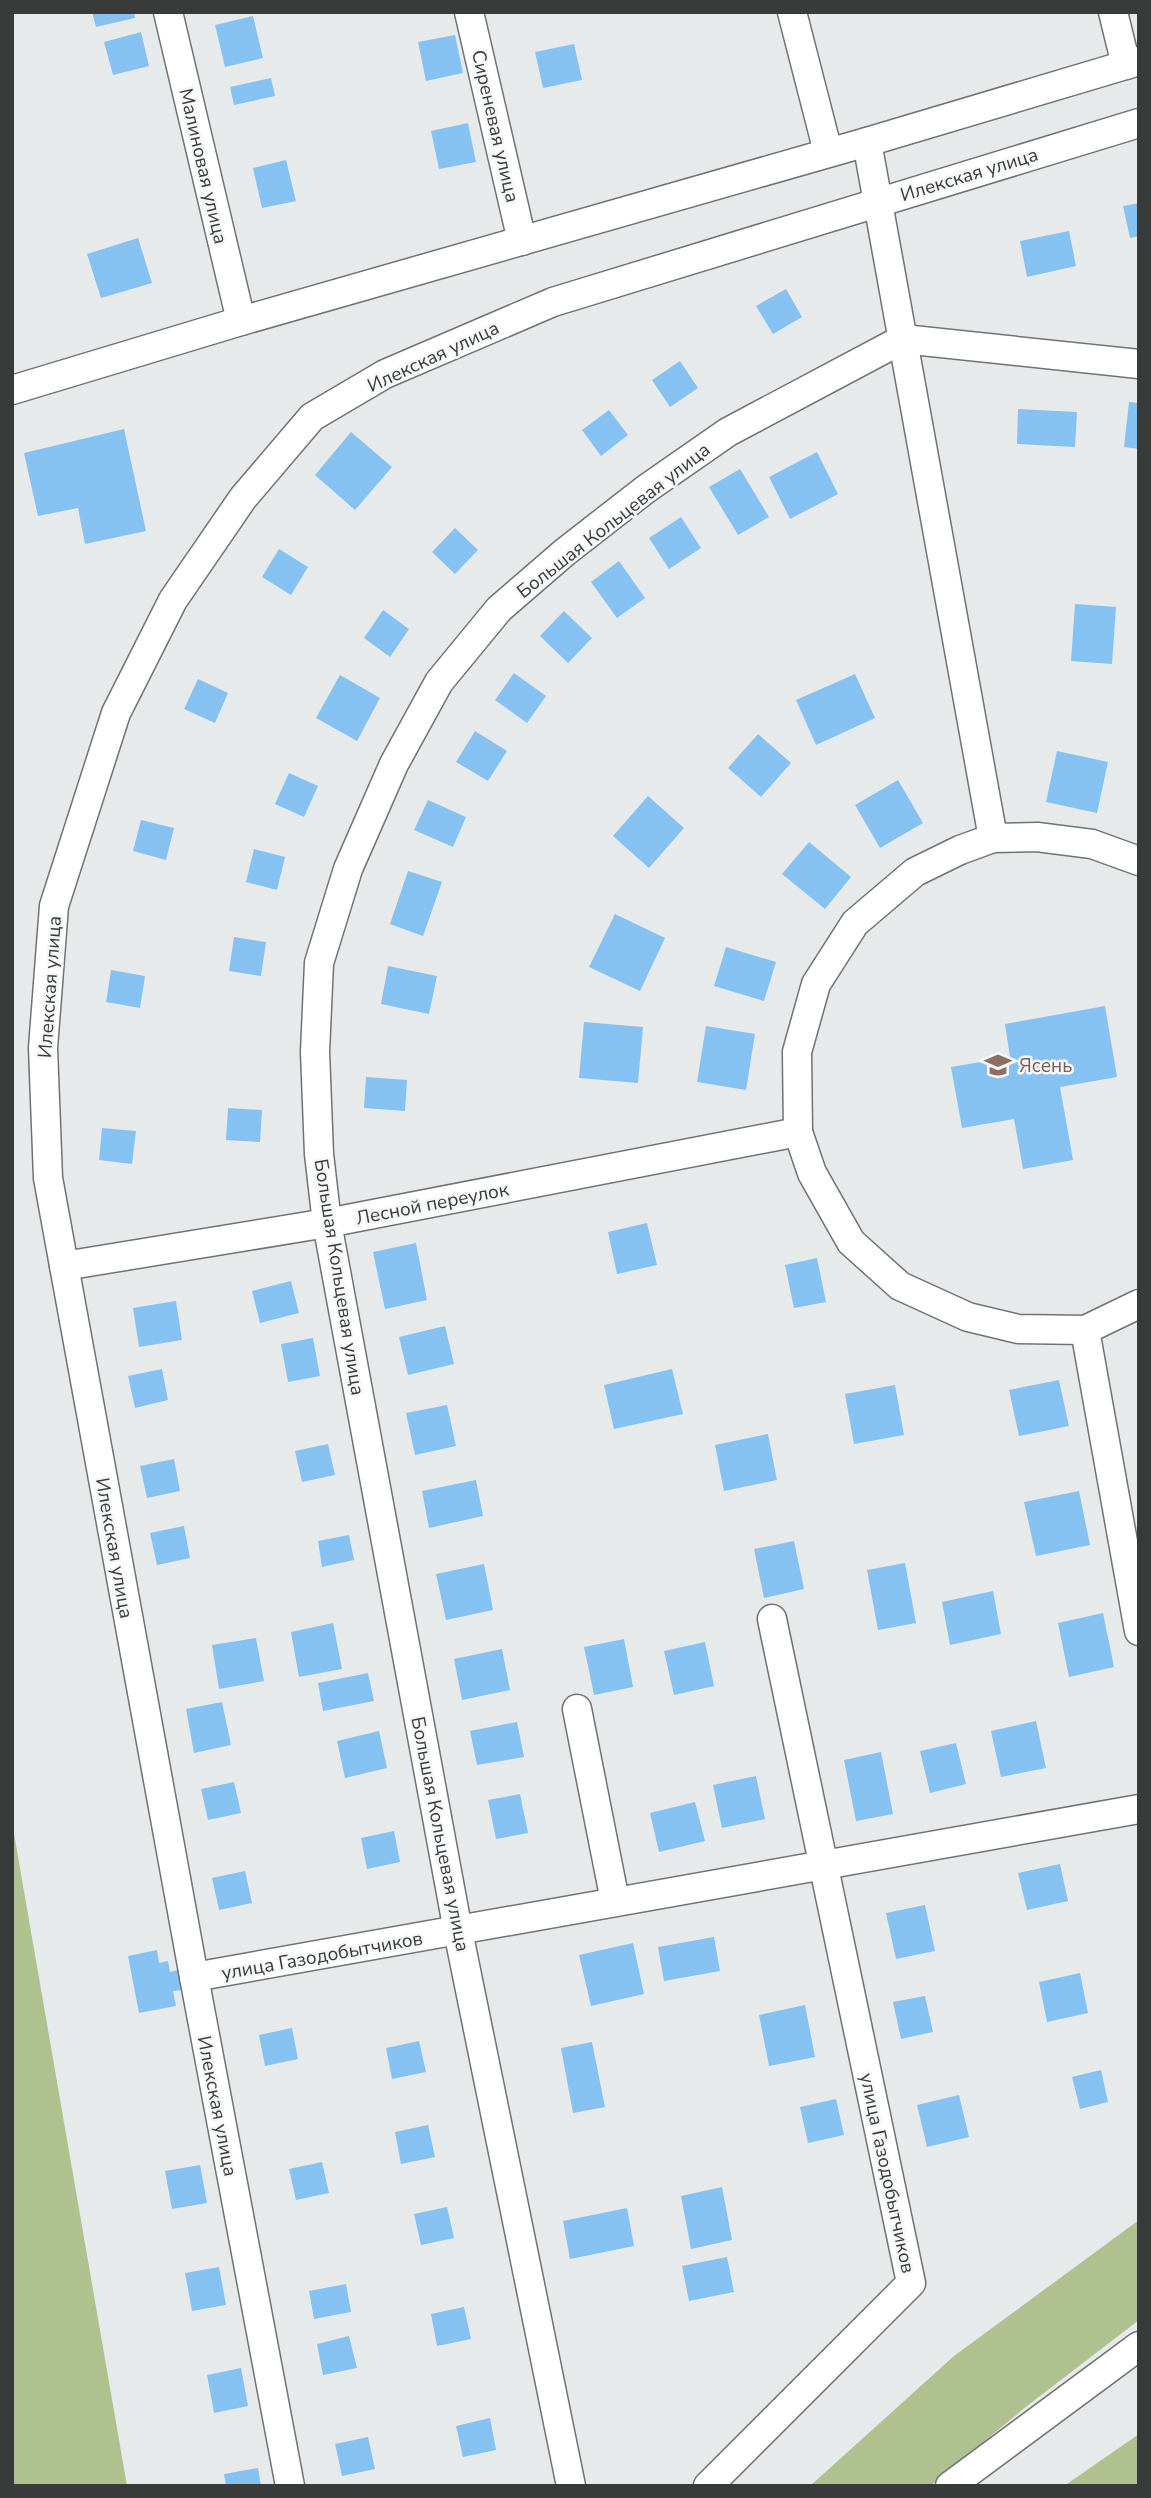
<svg xmlns="http://www.w3.org/2000/svg" width="1151" height="2498" viewBox="0 0 1151 2498" font-family="'Nunito Sans',sans-serif">
  <style>
    .green { fill: #afc18f }
    .building { fill: #86c2f1 }
    .lines { fill: none; stroke-linecap: round; stroke-linejoin: round }
    .minor-casing { stroke: #707274; stroke-width: 31 }
    .minor { stroke: #fff; stroke-width: 28 }
    .labels { text-anchor: middle; stroke-width: 5; stroke-linejoin: round; paint-order: stroke }
    .street-label { font-size: 19px; fill: #393a3a; stroke: #f5f7f9 }
    .education-label { font-size: 19px; fill: #785e54; stroke: #f5f7f9; text-anchor: start }
  </style>
  <rect width="100%" height="100%" fill="#e7eaeb"/>
  <g class="green">
    <polygon points="12,1822 127,2486 12,2486"/>
    <polygon points="1139,2220 1139,2320 1027,2406 930,2486 810,2486 954,2356"/>
    <polygon points="1139,2434 1139,2486 1064,2486"/>
  </g>
  <g class="building">
    <polygon points="92,12 134,12 135,18 96,27"/>
    <polygon points="253,16 263,58 225,67 215,25"/>
    <polygon points="141,32 149,66 113,75 104,42"/>
    <polygon points="455,35 463,73 426,81 418,42"/>
    <polygon points="574,44 582,80 543,88 535,52"/>
    <polygon points="271,78 275,96 234,105 230,87"/>
    <polygon points="468,123 476,162 439,169 431,131"/>
    <polygon points="286,160 296,201 262,208 253,168"/>
    <polygon points="1139,203 1139,236 1130,238 1123,206"/>
    <polygon points="1069,231 1076,266 1027,277 1020,241"/>
    <polygon points="138,238 152,283 101,298 87,254"/>
    <polygon points="786,289 802,317 773,334 756,306"/>
    <polygon points="680,361 698,388 670,407 652,380"/>
    <polygon points="1129,402 1139,403 1139,449 1124,447"/>
    <polygon points="1018,409 1077,412 1075,447 1017,444"/>
    <polygon points="609,410 628,435 601,456 582,430"/>
    <polygon points="124,429 146,531 85,544 78,508 38,516 24,453"/>
    <polygon points="351,432 392,467 355,510 315,475"/>
    <polygon points="817,452 838,494 790,519 769,477"/>
    <polygon points="740,469 769,517 738,535 709,487"/>
    <polygon points="681,517 701,548 669,569 649,538"/>
    <polygon points="455,528 478,550 455,574 432,552"/>
    <polygon points="279,549 308,567 291,595 262,577"/>
    <polygon points="619,561 645,598 617,618 591,582"/>
    <polygon points="1075,604 1116,607 1112,664 1071,661"/>
    <polygon points="383,610 409,629 390,657 364,638"/>
    <polygon points="564,611 592,638 568,663 540,636"/>
    <polygon points="514,673 546,696 527,723 495,700"/>
    <polygon points="855,674 875,718 816,745 796,700"/>
    <polygon points="340,675 380,698 357,741 316,718"/>
    <polygon points="198,679 228,693 215,723 184,709"/>
    <polygon points="475,731 507,751 488,781 456,762"/>
    <polygon points="758,734 791,763 761,797 728,768"/>
    <polygon points="1057,751 1108,762 1097,813 1046,802"/>
    <polygon points="289,773 318,786 304,817 275,804"/>
    <polygon points="898,780 923,823 880,848 855,805"/>
    <polygon points="648,796 684,828 649,868 613,836"/>
    <polygon points="428,800 466,817 453,847 414,830"/>
    <polygon points="141,820 174,828 166,860 133,851"/>
    <polygon points="809,842 851,877 825,909 782,874"/>
    <polygon points="254,849 285,857 277,890 246,882"/>
    <polygon points="408,871 442,882 423,936 390,924"/>
    <polygon points="615,914 665,938 640,991 589,967"/>
    <polygon points="234,937 266,942 261,976 229,971"/>
    <polygon points="726,947 776,962 764,1001 714,986"/>
    <polygon points="388,966 437,976 429,1014 381,1004"/>
    <polygon points="111,970 145,976 140,1008 106,1002"/>
    <polygon points="1105,1006 1117,1077 1060,1087 1073,1160 1023,1169 1014,1119 962,1128 951,1067 1010,1057 1005,1024"/>
    <polygon points="584,1022 643,1027 638,1083 579,1078"/>
    <polygon points="706,1026 755,1034 746,1090 697,1082"/>
    <polygon points="366,1077 407,1080 405,1111 364,1108"/>
    <polygon points="228,1108 262,1110 260,1142 226,1140"/>
    <polygon points="102,1128 136,1131 132,1164 99,1160"/>
    <polygon points="647,1223 657,1265 617,1274 608,1232"/>
    <polygon points="416,1243 427,1300 385,1309 373,1252"/>
    <polygon points="817,1258 826,1302 794,1308 785,1265"/>
    <polygon points="291,1281 299,1313 260,1323 252,1291"/>
    <polygon points="176,1301 182,1340 139,1347 133,1308"/>
    <polygon points="445,1326 454,1364 408,1375 399,1337"/>
    <polygon points="313,1338 320,1376 288,1382 281,1344"/>
    <polygon points="162,1369 168,1400 135,1408 128,1376"/>
    <polygon points="672,1369 683,1414 614,1429 604,1385"/>
    <polygon points="1059,1380 1069,1426 1019,1436 1009,1390"/>
    <polygon points="895,1385 904,1435 854,1444 845,1394"/>
    <polygon points="447,1405 456,1446 415,1455 406,1413"/>
    <polygon points="768,1434 777,1480 724,1491 715,1445"/>
    <polygon points="328,1444 335,1475 302,1482 295,1451"/>
    <polygon points="174,1459 180,1491 147,1498 140,1466"/>
    <polygon points="476,1480 483,1516 429,1528 422,1491"/>
    <polygon points="1079,1491 1090,1545 1036,1556 1024,1502"/>
    <polygon points="184,1526 190,1558 157,1565 150,1533"/>
    <polygon points="349,1535 354,1560 322,1567 318,1541"/>
    <polygon points="794,1541 804,1589 764,1598 754,1549"/>
    <polygon points="905,1563 916,1623 878,1630 867,1570"/>
    <polygon points="484,1564 493,1610 446,1620 436,1574"/>
    <polygon points="993,1591 1001,1634 950,1645 942,1602"/>
    <polygon points="1103,1613 1114,1667 1069,1677 1058,1623"/>
    <polygon points="333,1623 342,1669 299,1677 291,1632"/>
    <polygon points="256,1638 264,1681 219,1689 212,1645"/>
    <polygon points="624,1639 633,1687 594,1695 584,1647"/>
    <polygon points="705,1642 714,1686 674,1695 664,1651"/>
    <polygon points="502,1649 510,1690 462,1700 454,1659"/>
    <polygon points="368,1673 374,1701 323,1711 318,1683"/>
    <polygon points="222,1702 231,1745 194,1753 186,1709"/>
    <polygon points="1036,1721 1046,1768 1001,1777 991,1731"/>
    <polygon points="517,1722 524,1757 477,1765 470,1731"/>
    <polygon points="379,1731 387,1768 345,1778 337,1741"/>
    <polygon points="956,1743 966,1784 930,1793 920,1751"/>
    <polygon points="881,1752 893,1814 856,1821 844,1760"/>
    <polygon points="756,1776 765,1819 722,1828 713,1785"/>
    <polygon points="234,1782 241,1813 208,1820 201,1789"/>
    <polygon points="520,1794 528,1833 496,1839 488,1800"/>
    <polygon points="695,1802 705,1841 659,1852 650,1813"/>
    <polygon points="394,1831 400,1862 367,1869 361,1838"/>
    <polygon points="1060,1864 1068,1901 1027,1910 1018,1873"/>
    <polygon points="245,1871 252,1903 219,1910 212,1878"/>
    <polygon points="925,1905 935,1951 896,1959 886,1913"/>
    <polygon points="714,1937 720,1971 664,1981 658,1947"/>
    <polygon points="633,1943 644,1994 591,2006 579,1955"/>
    <polygon points="157,1950 159,1963 168,1961 170,1972 178,1970 182,1990 173,1991 176,2006 139,2013 128,1956"/>
    <polygon points="1080,1973 1088,2013 1047,2022 1039,1982"/>
    <polygon points="925,1996 933,2032 901,2039 893,2002"/>
    <polygon points="805,2005 815,2057 769,2066 759,2015"/>
    <polygon points="292,2028 298,2059 265,2066 259,2035"/>
    <polygon points="419,2041 426,2072 392,2079 386,2048"/>
    <polygon points="592,2042 605,2107 573,2113 561,2048"/>
    <polygon points="1101,2070 1108,2102 1080,2109 1072,2077"/>
    <polygon points="959,2095 969,2137 927,2147 917,2105"/>
    <polygon points="836,2099 844,2135 808,2143 800,2107"/>
    <polygon points="428,2125 435,2157 401,2164 395,2132"/>
    <polygon points="322,2162 329,2193 296,2200 289,2169"/>
    <polygon points="200,2165 207,2203 172,2209 165,2171"/>
    <polygon points="722,2187 732,2240 691,2249 681,2196"/>
    <polygon points="447,2207 454,2238 421,2245 414,2214"/>
    <polygon points="627,2208 634,2246 570,2259 563,2221"/>
    <polygon points="727,2257 734,2292 689,2301 682,2266"/>
    <polygon points="219,2267 226,2305 192,2311 185,2273"/>
    <polygon points="346,2284 351,2312 314,2319 309,2291"/>
    <polygon points="464,2307 471,2339 437,2346 431,2314"/>
    <polygon points="349,2336 357,2368 323,2375 317,2344"/>
    <polygon points="241,2368 248,2406 214,2413 207,2375"/>
    <polygon points="490,2418 496,2450 463,2457 456,2426"/>
    <polygon points="368,2437 375,2469 342,2476 335,2444"/>
    <polygon points="258,2468 261,2486 226,2486 224,2474"/>
  </g>
  <g class="lines">
    <g class="minor-casing">
      <g id="minor">
        <polyline points="168,12 241,321"/>
        <polyline points="469,12 522,241"/>
        <polyline points="792,12 828,152"/>
        <polyline points="1113,12 1126,65"/>
        <polyline points="867,142 993,838"/>
        <polyline points="12,390 241,321 867,142 1139,61"/>
        <polyline points="1139,861 1092,844 1037,837 993,838 960,850 915,872 855,923 816,984 797,1052 798,1132 812,1173 851,1242 900,1286 968,1317 1018,1329 1085,1330 1139,1304"/>
        <polyline points="64,1266 327,1223 798,1132"/>
        <polyline points="1085,1330 1139,1631"/>
        <polyline points="577,1709 615,1901"/>
        <polyline points="194,1977 1139,1809"/>
        <polyline points="290,2486 194,1977 48,1178 43,1048 54,906 116,713 173,600 243,498 312,417 385,374 553,302 1139,123"/>
        <polyline points="571,2486 458,1931 327,1223 319,1154 315,1052 319,963 348,869 394,764 439,682 499,609 565,552 646,489 728,432 903,339 1139,364"/>
        <polyline points="708,2486 911,2283 772,1619"/>
        <polyline points="950,2486 1139,2346"/>
      </g>
    </g>
    <use href="#minor" class="minor"/>
  </g>
  <defs>
    <g id="school-bare" transform="scale(2.1)"><path d="M0-5L7-2L0 1L-7-2ZM-4 1L0 2.5L4 1V4Q0 6-4 4Z" fill="#8d6e63" stroke="#f5f7f9" stroke-width="2.5" paint-order="stroke"/></g>
  </defs>
  <g fill-rule="evenodd">
    <use href="#school-bare" x="998" y="1065"/>
  </g>
  <g class="labels">
    <g class="street-label">
      <text transform="translate(496 126) rotate(77)" y="7">Сиреневая улица</text>
      <text transform="translate(204 166) rotate(77)" y="7">Малиновая улица</text>
      <text transform="translate(969 174) rotate(-17)" y="7">Илекская улица</text>
      <text transform="translate(433 356) rotate(-25)" y="7">Илекская улица</text>
      <text transform="translate(613 520) rotate(-38)" y="7">Большая Кольцевая улица</text>
      <text transform="translate(49 987) rotate(-86)" y="7">Илекская улица</text>
      <text transform="translate(432 1203) rotate(-11)" y="7">Лесной переулок</text>
      <text transform="translate(340 1277) rotate(81)" y="7">Большая Кольцевая улица</text>
      <text transform="translate(115 1548) rotate(80)" y="7">Илекская улица</text>
      <text transform="translate(441 1834) rotate(79)" y="7">Большая Кольцевая улица</text>
      <text transform="translate(322 1955) rotate(-10)" y="7">улица Газодобытчиков</text>
      <text transform="translate(218 2106) rotate(79)" y="7">Илекская улица</text>
      <text transform="translate(888 2173) rotate(78)" y="7">улица Газодобытчиков</text>
    </g>
    <g class="education-label">
      <text x="1019" y="1072">Ясень</text>
    </g>
  </g>
  <rect width="1151" height="2498" fill="none" stroke="#393a3a" stroke-width="28"/>
</svg>
